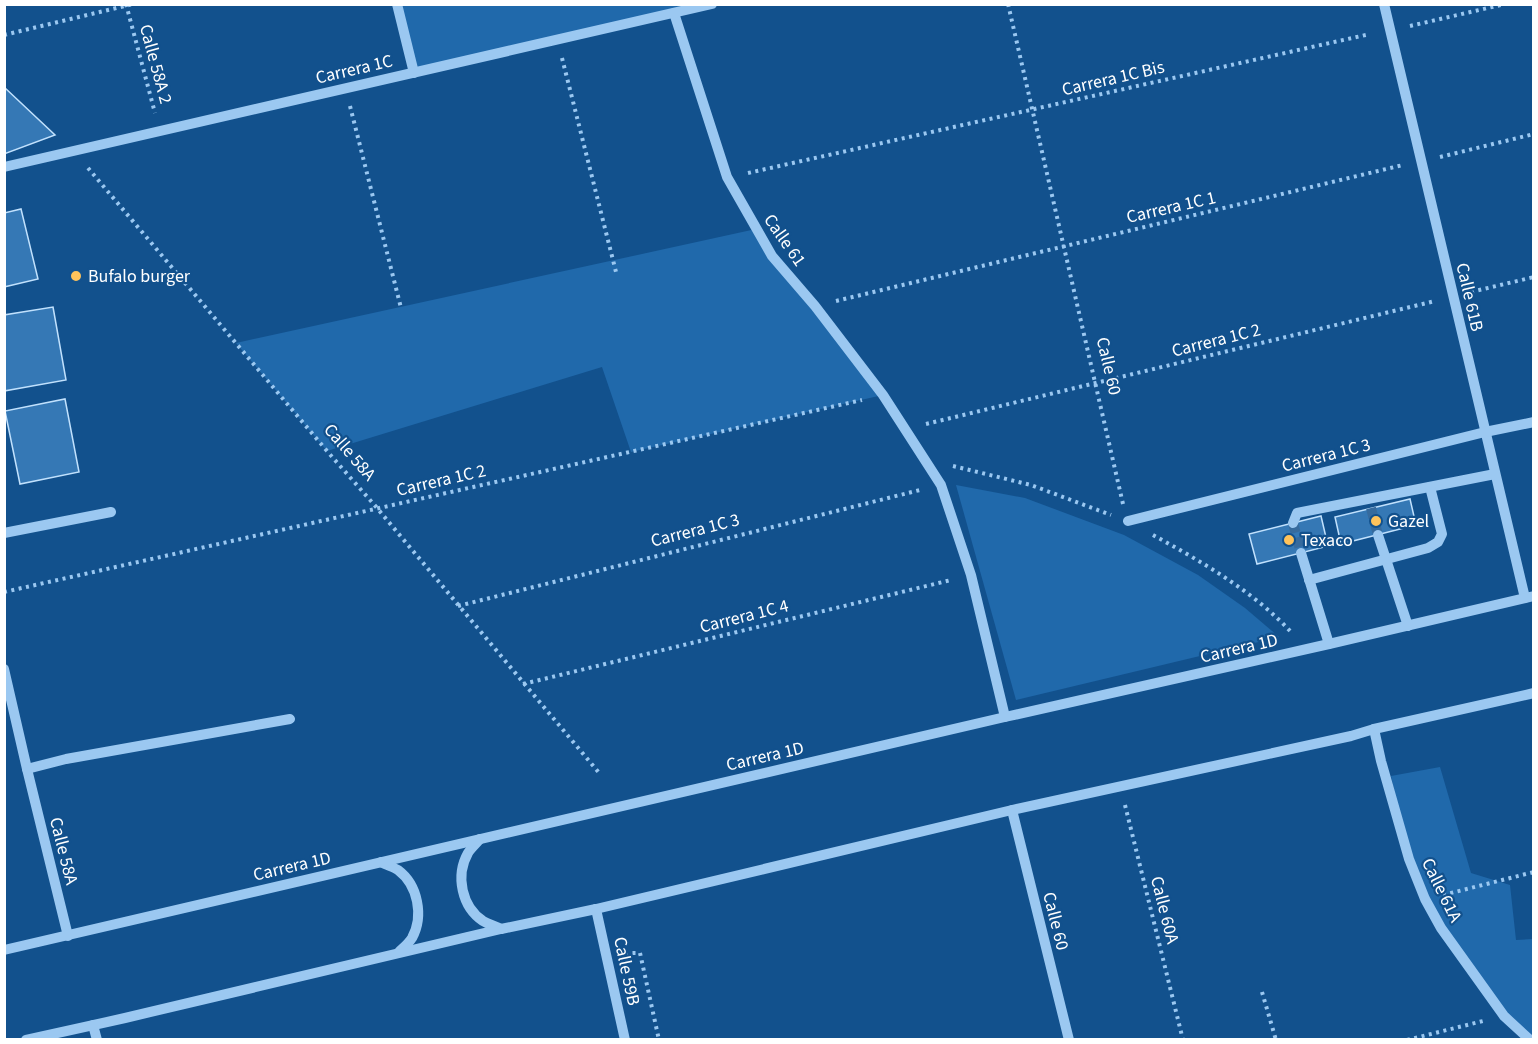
<svg xmlns="http://www.w3.org/2000/svg" width="1538" height="1044" viewBox="0 0 1538 1044" font-family="'Source Sans 3',sans-serif">
  <style>
    .green { fill: #2069ab }
    .building { fill: #3578b5; stroke: #c1e1fd; stroke-width: 1.5 }
    .lines { fill: none; stroke-linecap: round; stroke-linejoin: round }
    .minor-tunnel { stroke: #366b9e; stroke-width: 10; stroke-dasharray: 10 5; stroke-linecap: butt }
    .path { stroke: #9bc8f1; stroke-width: 4; stroke-dasharray: 3 4.5; stroke-linecap: butt }
    .minor { stroke: #9bc8f1; stroke-width: 10 }
    .poi-dot { fill: #ffc35b; stroke: #12518d; stroke-width: 2 }
    .labels { text-anchor: middle; stroke-width: 4.5; stroke-linejoin: round; paint-order: stroke }
    .street-label { font-size: 18px; fill: #fff; stroke: #12518d }
    .poi-label { font-size: 18px; fill: #fff; stroke: #12518d; text-anchor: start }
  </style>
  <rect width="100%" height="100%" fill="#12518d"/>
  <g class="green">
    <polygon points="397,4 712,5 414,73"/>
    <polygon points="756,229 883,395 631,452 602,367 327,451 236,343"/>
    <polygon points="956,485 1025,498 1124,535 1198,575 1245,608 1279,637 1016,700"/>
    <polygon points="1440,767 1471,873 1510,885 1516,940 1533,939 1533,1039 1504,1016 1425,899 1409,859 1391,776"/>
  </g>
  <g class="building">
    <polygon points="4,87 55,135 4,154"/>
    <polygon points="21,209 38,279 4,287 4,213"/>
    <polygon points="53,307 66,380 4,391 4,315"/>
    <polygon points="65,399 79,472 20,484 5,411"/>
    <polygon points="1410,499 1416,525 1341,544 1335,517"/>
    <polygon points="1321,516 1328,546 1257,564 1249,534"/>
  </g>
  <g class="lines">
    <g class="minor-tunnel">
      <polyline points="1371,508 1378,535"/>
      <polyline points="1293,523 1301,553"/>
    </g>
    <g class="path">
      <polyline points="126,4 155,113"/>
      <polyline points="1008,4 1123,504"/>
      <polyline points="1410,26 1505,4"/>
      <polyline points="4,35 133,4"/>
      <polyline points="562,58 617,276"/>
      <polyline points="350,106 401,308"/>
      <polyline points="1440,157 1534,134"/>
      <polyline points="88,168 327,451 377,508 600,774"/>
      <polyline points="748,173 1370,34"/>
      <polyline points="1471,292 1534,277"/>
      <polyline points="836,301 1403,165"/>
      <polyline points="926,424 1435,301"/>
      <polyline points="953,466 1031,485 1111,515"/>
      <path d="M 1153,535 C 1202,562 1253,591 1291,632"/>
      <polyline points="4,592 862,400"/>
      <polyline points="458,606 920,490"/>
      <polyline points="523,684 951,580"/>
      <polyline points="1125,805 1183,1040"/>
      <polyline points="1443,895 1534,872"/>
      <polyline points="625,953 640,953 659,1040"/>
      <polyline points="1262,992 1276,1040"/>
      <polyline points="1407,1040 1483,1021"/>
    </g>
    <g class="minor">
      <polyline points="397,4 414,73"/>
      <polyline points="1384,4 1525,598"/>
      <polyline points="674,13 727,177 772,256 815,306 883,395 941,485 971,575 1005,717"/>
      <polyline points="4,167 712,4"/>
      <polyline points="1128,521 1485,432 1534,422"/>
      <polyline points="1293,523 1297,513 1495,474"/>
      <polyline points="4,533 111,512"/>
      <polyline points="1378,535 1408,626"/>
      <polyline points="1301,553 1329,644"/>
      <polyline points="1309,580 1428,548 1438,542 1442,534 1430,487"/>
      <polyline points="4,669 27,769 68,936"/>
      <polyline points="1374,729 1381,761 1409,859 1425,899 1441,928 1504,1016 1530,1040"/>
      <polyline points="27,769 66,759 290,719"/>
      <polyline points="1012,810 1069,1040"/>
      <path d="M 480,839 C 476,844 471,848 468,853 C 455,876 462,907 483,921 C 488,924 495,926 501,929"/>
      <path d="M 381,862 C 386,865 393,867 398,870 C 418,885 424,916 412,938 C 409,943 403,948 399,952"/>
      <polyline points="596,909 625,1040"/>
      <polyline points="4,950 1005,717 1329,644 1534,596"/>
      <polyline points="93,1025 97,1040"/>
      <polyline points="26,1040 125,1018 501,929 596,909 1012,810 1351,736 1374,729 1534,693"/>
    </g>
  </g>
  <g class="poi-dot">
    <circle cx="76" cy="276" r="6"/>
    <circle cx="1376" cy="521" r="6"/>
    <circle cx="1289" cy="540" r="6"/>
  </g>
  <g class="labels">
    <g class="street-label">
      <text transform="translate(156 64) rotate(75)" y="6">Calle 58A 2</text>
      <text transform="translate(354 69) rotate(-13)" y="6">Carrera 1C</text>
      <text transform="translate(1113 78) rotate(-13)" y="6">Carrera 1C Bis</text>
      <text transform="translate(1171 207) rotate(-13)" y="6">Carrera 1C 1</text>
      <text transform="translate(785 240) rotate(55)" y="6">Calle 61</text>
      <text transform="translate(1470 297) rotate(77)" y="6">Calle 61B</text>
      <text transform="translate(1216 340) rotate(-14)" y="6">Carrera 1C 2</text>
      <text transform="translate(1109 366) rotate(77)" y="6">Calle 60</text>
      <text transform="translate(350 452) rotate(49)" y="6">Calle 58A</text>
      <text transform="translate(1326 455) rotate(-14)" y="6">Carrera 1C 3</text>
      <text transform="translate(441 480) rotate(-13)" y="6">Carrera 1C 2</text>
      <text transform="translate(695 530) rotate(-14)" y="6">Carrera 1C 3</text>
      <text transform="translate(744 616) rotate(-14)" y="6">Carrera 1C 4</text>
      <text transform="translate(1239 648) rotate(-13)" y="6">Carrera 1D</text>
      <text transform="translate(765 756) rotate(-13)" y="6">Carrera 1D</text>
      <text transform="translate(64 851) rotate(76)" y="6">Calle 58A</text>
      <text transform="translate(292 866) rotate(-13)" y="6">Carrera 1D</text>
      <text transform="translate(1442 890) rotate(64)" y="6">Calle 61A</text>
      <text transform="translate(1165 910) rotate(76)" y="6">Calle 60A</text>
      <text transform="translate(1056 921) rotate(76)" y="6">Calle 60</text>
      <text transform="translate(627 971) rotate(78)" y="6">Calle 59B</text>
    </g>
    <g class="poi-label">
      <text x="88" y="282">Bufalo burger</text>
      <text x="1388" y="527">Gazel</text>
      <text x="1301" y="546">Texaco</text>
    </g>
  </g>
  <rect width="1538" height="1044" fill="none" stroke="#ffffff" stroke-width="12"/>
</svg>
